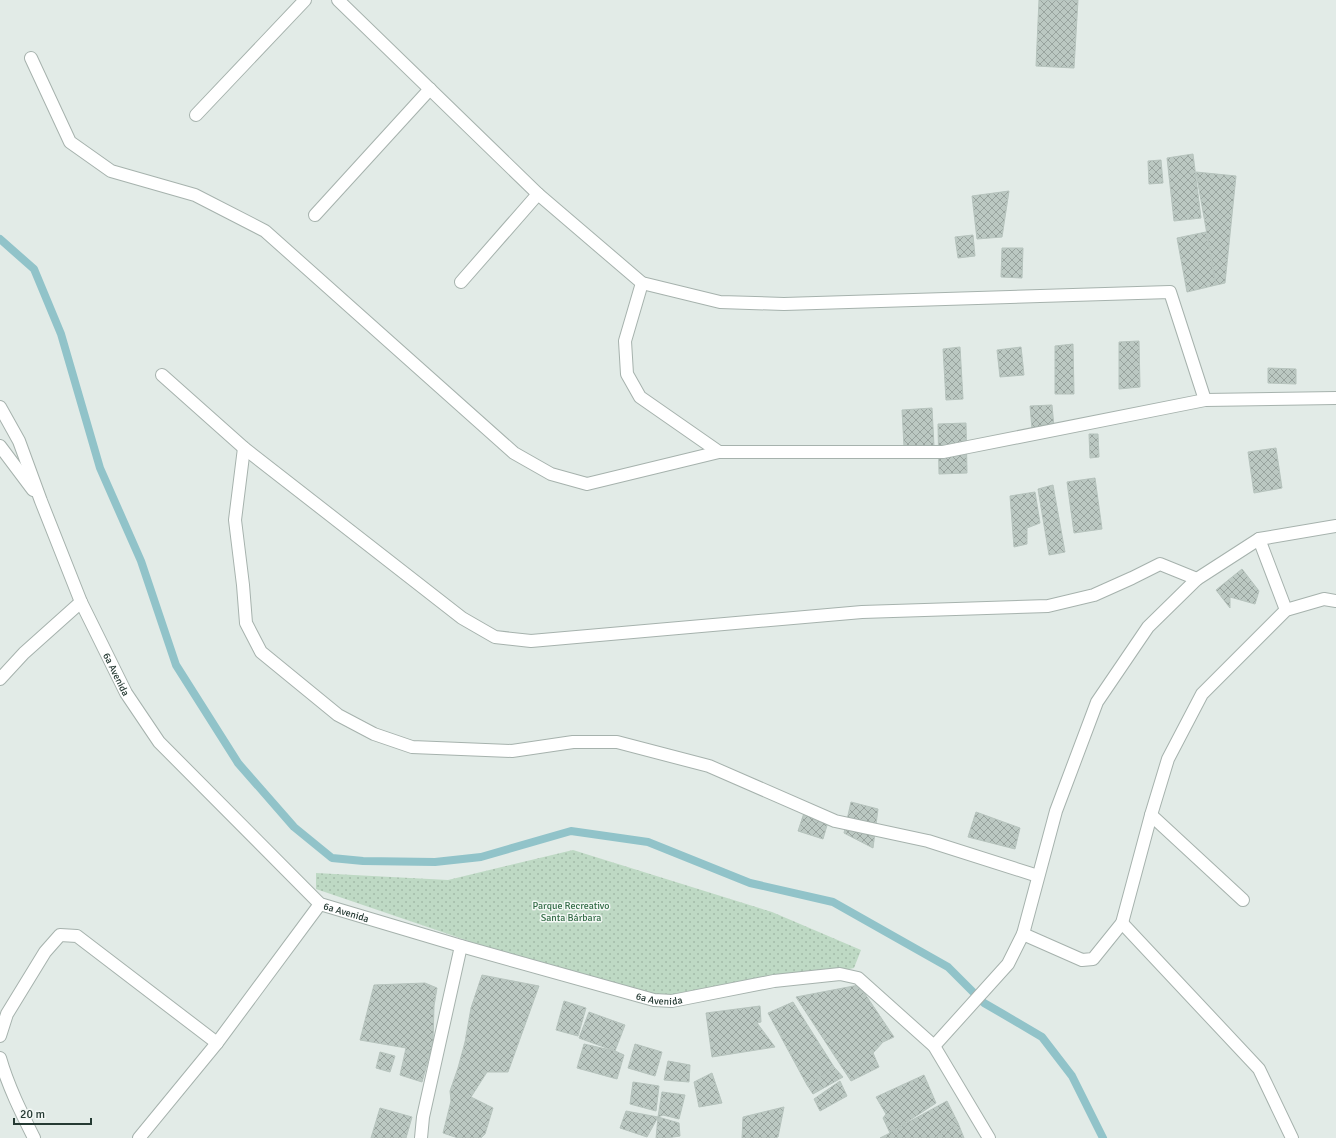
<svg xmlns="http://www.w3.org/2000/svg" width="1336" height="1138" viewBox="0 0 1336 1138" font-family="Signika,sans-serif">
  <style>
    .grass { fill: url(#grass-dots) }
    .lines { fill: none; stroke-linecap: round; stroke-linejoin: round }
    .stream { stroke: #91c3c9; stroke-width: 8 }
    .building { fill: url(#building-cross-hatch); stroke: #b6c3bd }
    .minor-casing { stroke: #a6b2ad; stroke-width: 14 }
    .minor { stroke: #fff; stroke-width: 12 }
    .labels { text-anchor: middle; stroke-width: 3; stroke-linejoin: round; paint-order: stroke }
    .street-label { font-size: 10px; fill: #253a33; stroke: #f3f8f5 }
    .park-label { font-size: 10px; fill: #346c47; stroke: #f3f8f5 }
  </style>
  <defs>
    <pattern id="grass-dots" width="8" height="8" patternUnits="userSpaceOnUse"><rect width="8" height="8" fill="#bed9c4"/><path d="M2 2h.1M6 6h.1" fill="none" stroke="#a3bba9" stroke-width="1.8" stroke-linecap="round"/></pattern>
    <pattern id="building-cross-hatch" width="8" height="8" patternUnits="userSpaceOnUse"><rect width="8" height="8" fill="#bbc8c2"/><path d="M0 0l8 8M0 8l8-8" fill="none" stroke="#98a39e"/></pattern>
  </defs>
  <rect width="100%" height="100%" fill="#e2ebe7"/>
  <polygon class="grass" points="573,850 772,912 861,950 854,968 765,986 652,996 492,949 316,889 316,873 448,880"/>
  <g class="lines">
    <polyline class="stream" points="0,239 34,269 61,334 100,468 141,561 176,665 238,763 294,827 332,858 363,861 435,862 481,857 571,831 648,842 750,883 833,902 948,967 984,1003 1003,1014 1042,1037 1072,1076 1103,1138"/>
  </g>
  <g class="building">
    <polygon points="1039,0 1078,0 1074,68 1036,66"/>
    <polygon points="1193,154 1201,218 1174,221 1167,158"/>
    <polygon points="1161,160 1163,183 1149,184 1148,161"/>
    <polygon points="1196,172 1236,176 1225,283 1216,285"/>
    <polygon points="1009,191 1002,237 977,239 972,196"/>
    <polygon points="1206,232 1216,285 1187,292 1177,238"/>
    <polygon points="973,235 975,256 958,258 955,237"/>
    <polygon points="1002,248 1023,248 1022,278 1001,277"/>
    <polygon points="1139,341 1140,387 1119,389 1119,342"/>
    <polygon points="1073,344 1074,394 1055,394 1055,346"/>
    <polygon points="960,347 963,399 946,400 943,349"/>
    <polygon points="1021,347 1024,375 1000,377 997,350"/>
    <polygon points="1268,368 1296,369 1296,384 1268,383"/>
    <polygon points="1052,405 1054,427 1032,429 1030,406"/>
    <polygon points="932,408 934,446 904,447 902,410"/>
    <polygon points="966,423 967,473 939,474 938,424"/>
    <polygon points="1089,434 1098,434 1099,457 1090,458"/>
    <polygon points="1276,448 1282,488 1254,493 1248,452"/>
    <polygon points="1095,478 1102,529 1074,533 1067,482"/>
    <polygon points="1053,485 1065,552 1049,555 1038,489"/>
    <polygon points="1035,492 1040,523 1027,528 1027,544 1014,547 1010,496"/>
    <polygon points="1242,569 1259,591 1255,604 1230,597 1230,608 1216,590"/>
    <polygon points="851,802 878,809 873,848 844,833"/>
    <polygon points="806,807 830,815 823,839 798,831"/>
    <polygon points="976,812 1020,828 1015,849 968,837"/>
    <polygon points="482,975 539,986 508,1072 487,1072 471,1097 493,1108 485,1134 481,1138 458,1138 443,1133 451,1101 450,1091 458,1068 465,1042 471,1008"/>
    <polygon points="425,983 437,988 434,1006 433,1043 422,1082 400,1075 406,1048 360,1040 374,985"/>
    <polygon points="859,985 894,1037 883,1042 873,1053 879,1067 851,1081 796,997"/>
    <polygon points="564,1001 586,1008 578,1036 556,1030"/>
    <polygon points="793,1002 834,1067 807,1085 768,1013"/>
    <polygon points="760,1006 761,1022 757,1023 775,1047 712,1057 706,1013"/>
    <polygon points="589,1012 625,1025 615,1051 579,1038"/>
    <polygon points="584,1044 615,1051 624,1055 617,1079 577,1068"/>
    <polygon points="635,1044 662,1052 655,1076 628,1068"/>
    <polygon points="380,1052 395,1056 390,1072 376,1068"/>
    <polygon points="668,1061 690,1065 689,1082 664,1080"/>
    <polygon points="834,1067 843,1077 813,1094 807,1085"/>
    <polygon points="712,1073 722,1103 699,1107 694,1082"/>
    <polygon points="924,1075 936,1103 890,1133 883,1118 886,1114 876,1097"/>
    <polygon points="840,1081 847,1096 820,1111 814,1099"/>
    <polygon points="633,1082 659,1086 656,1111 630,1104"/>
    <polygon points="662,1092 685,1095 679,1119 663,1115 658,1117"/>
    <polygon points="947,1101 958,1123 935,1138 899,1138 894,1130"/>
    <polygon points="784,1107 778,1137 775,1138 742,1138 743,1117"/>
    <polygon points="380,1108 412,1117 406,1138 371,1138"/>
    <polygon points="626,1111 658,1117 647,1137 620,1128"/>
    <polygon points="658,1117 679,1123 680,1136 667,1138 656,1138"/>
    <polygon points="958,1123 964,1138 935,1138"/>
    <polygon points="894,1130 899,1138 880,1138 890,1133"/>
  </g>
  <g class="lines">
    <g class="minor-casing">
      <g id="minor">
        <polyline points="338,0 538,194 642,283 720,302 784,304 1170,292 1205,400"/>
        <polyline points="31,58 70,142 111,171 195,195 265,231 514,453 551,474 587,484 719,452 943,452 1205,400 1336,398"/>
        <polyline points="196,115 305,0"/>
        <polyline points="315,215 430,89"/>
        <polyline points="461,282 538,194"/>
        <polyline points="642,283 625,341 627,374 640,397 719,452"/>
        <polyline points="162,375 244,448 462,618 495,637 531,641 862,612 1048,606 1094,595 1132,578 1160,564 1197,579"/>
        <path id="s1" d="M 0,407 L 19,441 L 41,501 L 81,602 L 126,693 L 159,742 L 320,904 L 461,946 L 654,1000 L 672,1001 L 774,981 L 840,974 L 858,978 L 934,1046 L 989,1138"/>
        <polyline points="0,446 33,490"/>
        <polyline points="244,448 235,520 243,585 246,623 261,652 338,715 374,734 412,747 512,751 573,742 617,742 709,766 835,821 928,841 1038,876"/>
        <polyline points="1259,539 1286,610"/>
        <polyline points="0,679 24,653 81,602"/>
        <polyline points="1151,815 1243,900"/>
        <polyline points="1122,923 1259,1069 1292,1138"/>
        <polyline points="1023,934 1082,960 1093,959 1122,923 1151,815 1168,759 1202,694 1286,610 1324,599 1336,601"/>
        <polyline points="0,1036 7,1014 45,952 60,935 77,936 217,1043"/>
        <polyline points="934,1046 1008,964 1023,934 1056,811 1097,702 1148,627 1197,579 1259,539 1336,526"/>
        <path d="M 0,1058 C 8,1086 21,1112 34,1138"/>
        <polyline points="139,1138 217,1043 320,904"/>
        <polyline points="421,1138 423,1117 461,946"/>
      </g>
    </g>
    <use href="#minor" class="minor"/>
  </g>
  <g class="labels">
    <g class="street-label">
      <text dy="4" stroke="none"><textPath href="#s1" startOffset="292">6a Avenida</textPath></text>
      <text dy="4" stroke="none"><textPath href="#s1" startOffset="628">6a Avenida</textPath></text>
      <text dy="4" stroke="none"><textPath href="#s1" startOffset="953">6a Avenida</textPath></text>
    </g>
    <g class="park-label">
      <text x="571" y="909">Parque Recreativo<tspan x="571" dy="12">Santa Bárbara</tspan></text>
    </g>
  </g>
  <path d="M14 1118v6h77v-6" fill="none" stroke="#253a33" stroke-width="2"/>
  <text x="20" y="1118" font-size="12" fill="#253a33" stroke="#f3f8f5" stroke-width="3" paint-order="stroke">20 m</text>
</svg>
